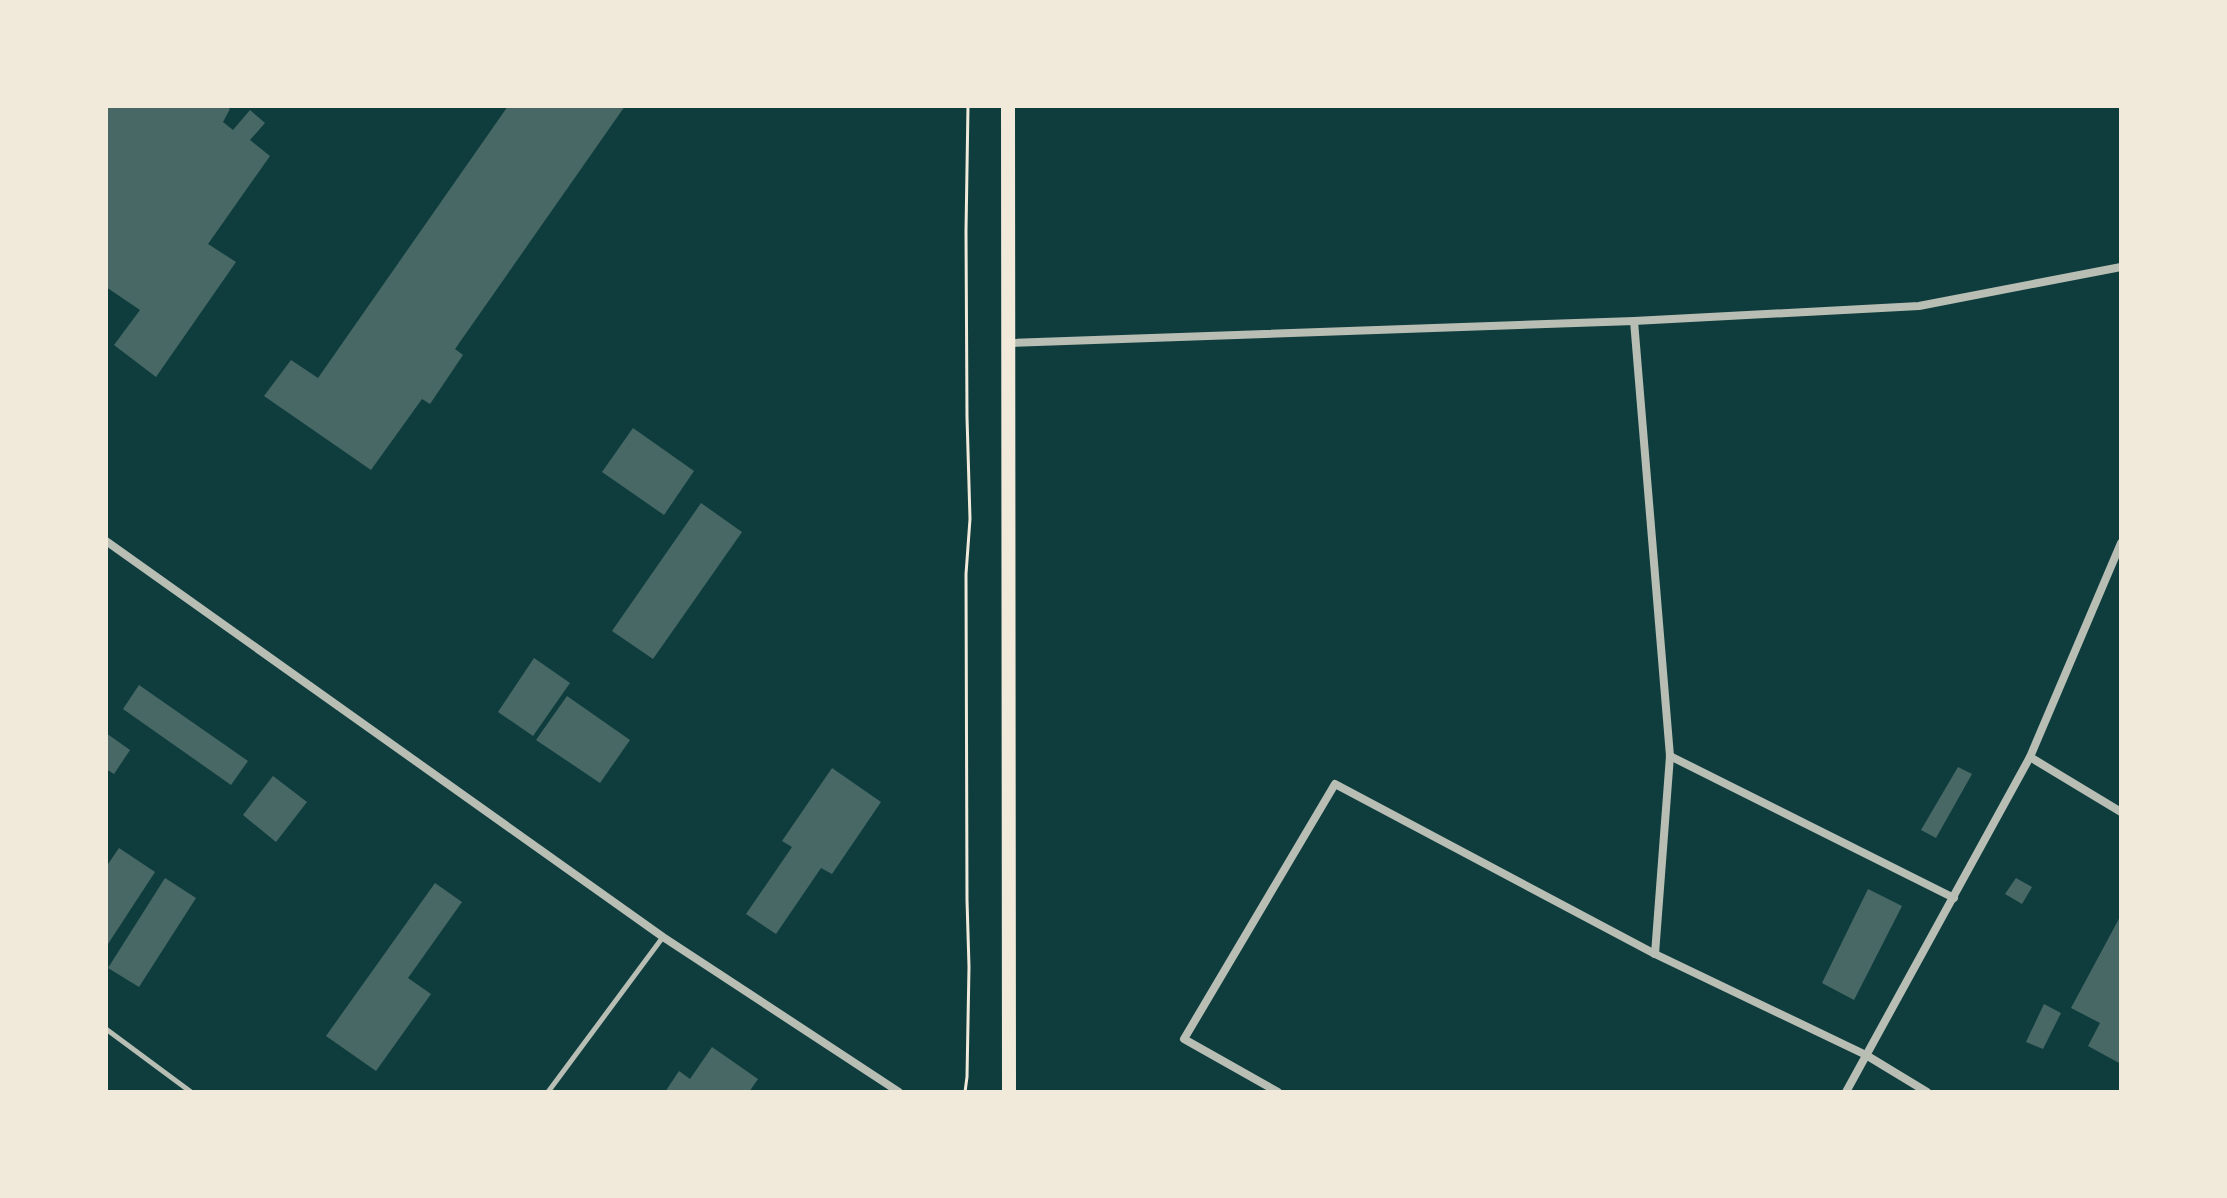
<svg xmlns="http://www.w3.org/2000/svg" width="2227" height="1198" viewBox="0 0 2227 1198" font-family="'DM Sans',sans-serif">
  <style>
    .building { fill: #486865 }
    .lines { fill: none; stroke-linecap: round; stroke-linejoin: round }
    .path { stroke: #f1e9da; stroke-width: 3 }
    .service { stroke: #b8beb3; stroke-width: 5 }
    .minor { stroke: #b8beb3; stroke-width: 8 }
    .secondary { stroke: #f1e9da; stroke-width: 14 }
  </style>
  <rect width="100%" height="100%" fill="#0f3d3e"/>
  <g class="building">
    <polygon points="106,106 225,106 230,109 223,122 233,130 250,110 265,123 250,140 270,156 208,244 236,262 156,377 114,345 140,310 106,287"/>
    <polygon points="508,106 625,106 455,349 463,355 430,404 422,399 371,470 264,396 291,360 318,378"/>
    <polygon points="633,428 694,471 664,515 602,472"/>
    <polygon points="701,503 742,532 653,659 612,631"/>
    <polygon points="534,658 570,683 533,736 498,712"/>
    <polygon points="139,685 248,761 231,785 123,709"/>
    <polygon points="567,696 630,740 600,783 536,740"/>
    <polygon points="106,733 130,750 114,774 106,769"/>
    <polygon points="1958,767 1972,774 1936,838 1921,830"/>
    <polygon points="832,768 881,802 832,874 821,868 776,934 746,914 792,847 782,841"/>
    <polygon points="273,776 307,802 276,842 243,815"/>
    <polygon points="119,848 155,872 106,947 106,867"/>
    <polygon points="165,878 196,898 139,987 108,968"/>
    <polygon points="2016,878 2032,887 2022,904 2005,894"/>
    <polygon points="435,883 462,902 408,978 431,994 376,1071 326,1036"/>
    <polygon points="1868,889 1902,906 1854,1000 1822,983"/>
    <polygon points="2121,915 2121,1064 2088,1046 2100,1023 2071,1008"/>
    <polygon points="2044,1004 2061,1013 2043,1049 2026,1042"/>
    <polygon points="712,1047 758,1079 749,1092 665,1092 679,1071 690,1079"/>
  </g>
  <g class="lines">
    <polyline class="path" points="965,1092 967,1077 969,967 967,900 966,574 970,519 967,417 966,231 968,106"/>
    <g class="service">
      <polyline points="106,1029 191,1092"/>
      <polyline points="548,1092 663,937"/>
    </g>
    <g class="minor">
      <polyline points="1634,321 1670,756 1655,954"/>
      <polyline points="1008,343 1634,321 1919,306 2121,267"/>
      <polyline points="106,541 663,937 899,1092"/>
      <polyline points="1670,756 1954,898"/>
      <polyline points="2030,757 2121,812"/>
      <polyline points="1278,1092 1184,1039 1335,784 1655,954 1866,1055 1927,1092"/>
      <polyline points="1846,1092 2030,757 2121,543"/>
    </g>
    <polyline class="secondary" points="1008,106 1009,1092"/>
  </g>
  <rect width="2227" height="1198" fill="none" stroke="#f1e9da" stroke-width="216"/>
</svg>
